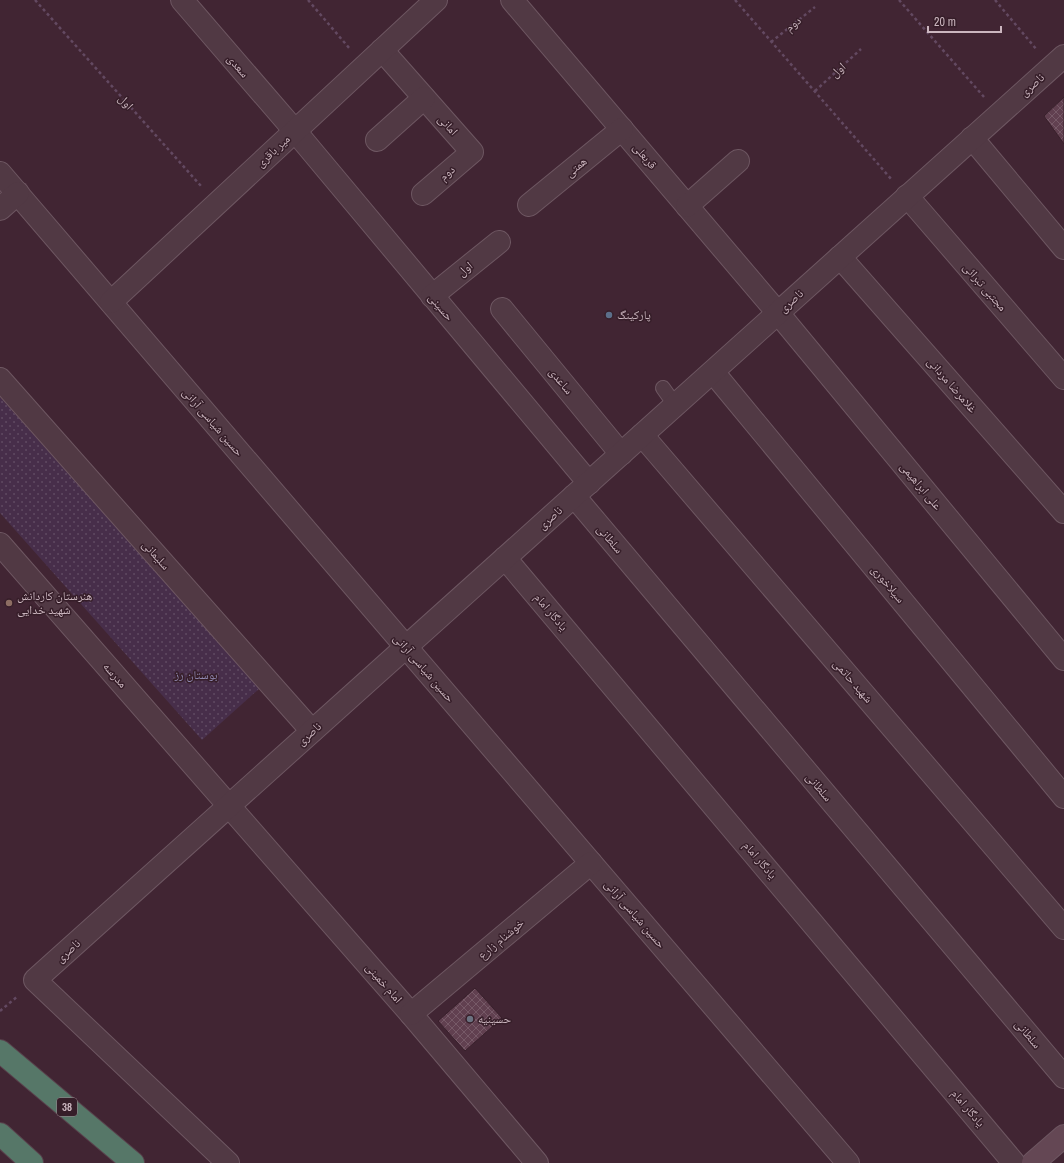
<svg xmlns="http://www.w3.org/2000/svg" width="1064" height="1163" viewBox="0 0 1064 1163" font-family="'Archivo Narrow','Noto Naskh Arabic',sans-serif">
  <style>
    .park { fill: url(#park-dots) }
    .building { fill: url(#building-cross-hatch); stroke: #38202b }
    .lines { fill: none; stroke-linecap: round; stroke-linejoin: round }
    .lane-casing { stroke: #6e5762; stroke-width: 16 }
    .street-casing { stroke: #6e5762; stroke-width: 24 }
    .secondary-casing { stroke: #6e5762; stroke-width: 24 }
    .highway-casing { stroke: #58414c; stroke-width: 24 }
    .path { stroke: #634961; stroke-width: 2.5; stroke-dasharray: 3 3; stroke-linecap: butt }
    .lane { stroke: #513944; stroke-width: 14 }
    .street { stroke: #513944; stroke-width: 22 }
    .secondary { stroke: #644754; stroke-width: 22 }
    .highway { stroke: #567768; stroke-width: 22 }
    .service-dot { fill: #5c6f8a; stroke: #361e29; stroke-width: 1.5 }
    .education-dot { fill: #8d6e63; stroke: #361e29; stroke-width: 1.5 }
    .worship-dot { fill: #6b7280; stroke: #361e29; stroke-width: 1.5 }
    .labels { text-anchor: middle; stroke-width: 3; stroke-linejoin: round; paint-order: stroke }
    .shield { fill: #361e29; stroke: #9e8892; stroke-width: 1 }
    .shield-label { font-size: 11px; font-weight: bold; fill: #cbb6bf }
    .street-label { font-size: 12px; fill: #cbb6bf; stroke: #361e29 }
    .poi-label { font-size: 12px; fill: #cbb6bf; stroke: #361e29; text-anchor: start }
    .park-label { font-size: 12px; fill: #9089b1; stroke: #361e29 }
  </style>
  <defs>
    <pattern id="park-dots" width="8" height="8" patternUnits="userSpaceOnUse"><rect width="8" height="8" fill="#472e4a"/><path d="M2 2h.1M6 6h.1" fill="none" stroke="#604a62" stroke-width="1.8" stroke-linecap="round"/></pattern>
    <pattern id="building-cross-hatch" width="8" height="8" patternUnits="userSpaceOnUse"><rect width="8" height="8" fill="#614050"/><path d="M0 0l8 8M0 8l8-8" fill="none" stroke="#765967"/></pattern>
  </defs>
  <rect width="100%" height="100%" fill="#412533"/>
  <polygon class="park" points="0,397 260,688 202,740 0,513"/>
  <g class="building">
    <polygon points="1064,97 1064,144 1044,116"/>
    <polygon points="475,988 502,1018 465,1051 438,1021"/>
  </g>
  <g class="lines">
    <g class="lane-casing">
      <polyline id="lane" points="663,388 675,405"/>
    </g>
    <g class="street-casing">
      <g id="street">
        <polyline points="182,0 295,131 589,483"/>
        <polyline points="512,0 778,313 1064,659"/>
        <polyline points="382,50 472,152 423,194"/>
        <polyline points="972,138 1064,248"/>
        <polyline points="377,140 424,98"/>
        <polyline points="0,173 848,1163"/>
        <polyline points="907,196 1064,378"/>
        <polyline points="529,205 622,129"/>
        <polyline points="687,206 738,161"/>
        <polyline points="0,209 18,193"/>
        <polyline points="840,257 1064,512"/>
        <polyline points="432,296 499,242"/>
        <polyline points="111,302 436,0"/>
        <polyline points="502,309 621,454"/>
        <polyline points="713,372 1064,797"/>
        <polyline points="0,379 312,731"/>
        <polyline points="642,435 1064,928"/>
        <polyline points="574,496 1064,1077"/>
        <polyline points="0,544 411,1014 537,1163"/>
        <polyline points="505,558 1014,1163"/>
        <polyline points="411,1014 591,863"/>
        <polyline points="228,1163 35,980 1064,56"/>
      </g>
    </g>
    <g class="secondary-casing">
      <polyline id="secondary" points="1033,1163 1064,1136"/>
    </g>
    <g class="highway-casing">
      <g id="highway">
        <polyline points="0,1051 133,1163"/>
        <polyline points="0,1134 32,1163"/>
      </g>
    </g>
    <g class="path">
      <polyline points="35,0 201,186"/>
      <polyline points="308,0 350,49"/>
      <polyline points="735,0 892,180"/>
      <polyline points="899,0 984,97"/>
      <polyline points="995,0 1037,50"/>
      <polyline points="771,42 815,7"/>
      <polyline points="815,91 861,49"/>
      <polyline points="0,1011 18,996"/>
    </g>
    <use href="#lane" class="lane"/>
    <use href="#street" class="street"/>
    <use href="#secondary" class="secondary"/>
    <use href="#highway" class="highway"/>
  </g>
  <circle class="service-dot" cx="609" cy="315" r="4"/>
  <circle class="education-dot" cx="9" cy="603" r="4"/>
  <circle class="worship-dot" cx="470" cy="1019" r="4"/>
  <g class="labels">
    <rect class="shield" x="57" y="1098" width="20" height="18" rx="3"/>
    <g class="shield-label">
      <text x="67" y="1111">38</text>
    </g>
    <g class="street-label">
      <text transform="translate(793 24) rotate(-39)" y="4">دوم</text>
      <text transform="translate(238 66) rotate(49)" y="4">سعدی</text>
      <text transform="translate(838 70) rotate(-42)" y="4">اول</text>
      <text transform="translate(1032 85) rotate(-42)" y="4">ناصری</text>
      <text transform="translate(126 102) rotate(48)" y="4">اول</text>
      <text transform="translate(448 125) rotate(48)" y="4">امانی</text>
      <text transform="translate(273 151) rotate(-43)" y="4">میر باقری</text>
      <text transform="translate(645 156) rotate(50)" y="4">قربعلی</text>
      <text transform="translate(576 167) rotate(-40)" y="4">همتی</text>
      <text transform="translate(447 173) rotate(-41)" y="4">دوم</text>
      <text transform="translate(465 269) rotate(-39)" y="4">اول</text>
      <text transform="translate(985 287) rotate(49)" y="4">مجتبی تبرائی</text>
      <text transform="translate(791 301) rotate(-42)" y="4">ناصری</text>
      <text transform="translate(441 307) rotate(50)" y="4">حسینی</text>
      <text transform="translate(561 381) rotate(51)" y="4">ساعدی</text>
      <text transform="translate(952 385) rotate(49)" y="4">غلامرضا مردانی</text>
      <text transform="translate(213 422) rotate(49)" y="4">حسین شیاسی آرانی</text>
      <text transform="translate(921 486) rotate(50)" y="4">علی ابراهیمی</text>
      <text transform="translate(550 518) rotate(-42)" y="4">ناصری</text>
      <text transform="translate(610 539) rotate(50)" y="4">سلطانی</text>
      <text transform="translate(156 555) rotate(48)" y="4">سلیمانی</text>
      <text transform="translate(888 584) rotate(50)" y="4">سیلاخوری</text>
      <text transform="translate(551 612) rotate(50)" y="4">یادگار امام</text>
      <text transform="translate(424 668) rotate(49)" y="4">حسین شیاسی آرانی</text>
      <text transform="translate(115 675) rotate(49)" y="4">مدرسه</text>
      <text transform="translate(853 681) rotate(49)" y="4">شهید حاتمی</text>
      <text transform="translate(309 734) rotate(-42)" y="4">ناصری</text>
      <text transform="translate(819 787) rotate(50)" y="4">سلطانی</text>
      <text transform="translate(760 860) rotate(50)" y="4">یادگار امام</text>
      <text transform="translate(635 914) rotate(49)" y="4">حسین شیاسی آرانی</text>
      <text transform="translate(501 939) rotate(-40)" y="4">خوشنام زارع</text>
      <text transform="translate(68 951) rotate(-42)" y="4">ناصری</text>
      <text transform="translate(384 983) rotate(49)" y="4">امام خمینی</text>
      <text transform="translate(1028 1034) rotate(50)" y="4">سلطانی</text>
      <text transform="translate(968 1108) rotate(50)" y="4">یادگار امام</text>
    </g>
    <g class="poi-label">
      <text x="617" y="319">پارکینگ</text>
      <text x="17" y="600">هنرستان کاردانش<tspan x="17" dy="14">شهید خدایی</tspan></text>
      <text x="478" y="1023">حسینیه</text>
    </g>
    <g class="park-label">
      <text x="196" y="679">بوستان رز</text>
    </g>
  </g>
  <path d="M928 26v6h73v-6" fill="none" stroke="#cbb6bf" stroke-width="2"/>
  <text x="934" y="26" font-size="12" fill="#cbb6bf" stroke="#361e29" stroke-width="3" paint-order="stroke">20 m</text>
</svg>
